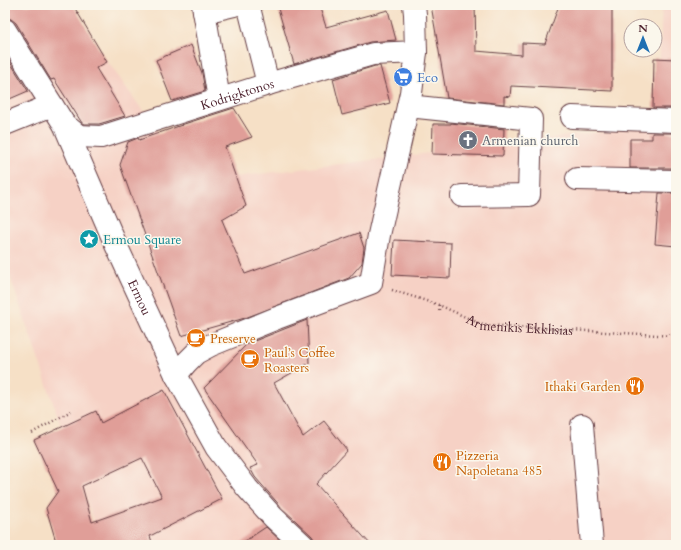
<svg xmlns="http://www.w3.org/2000/svg" width="681" height="550" viewBox="0 0 681 550" font-family="Cardo,serif">
  <style>
    .built { fill: #f6d1c5 }
    .building { fill: #e09e98; fill-rule: evenodd }
    .lines { fill: none; stroke-linecap: round; stroke-linejoin: round }
    .minor-casing { stroke: #643c42; stroke-width: 24 }
    .path { stroke: #643c42; stroke-width: 2.5; stroke-dasharray: 1 3; stroke-linecap: butt }
    .minor { stroke: #fff; stroke-width: 22 }
    .labels { text-anchor: middle; stroke-width: 3; stroke-linejoin: round; paint-order: stroke }
    .shop-label { font-size: 13px; fill: #366cbe; stroke: #fbf7ec; text-anchor: start }
    .street-label { font-size: 13px; fill: #4a1f2b; stroke: #fbf7ec }
    .worship-label { font-size: 13px; fill: #5b616d; stroke: #fbf7ec; text-anchor: start }
    .culture-label { font-size: 13px; fill: #0d838f; stroke: #fbf7ec; text-anchor: start }
    .food-label { font-size: 13px; fill: #c56008; stroke: #fbf7ec; text-anchor: start }
  </style>
  <rect width="100%" height="100%" fill="#fbf7ec"/>
  <filter id="ink" filterUnits="userSpaceOnUse"><feTurbulence type="fractalNoise" baseFrequency=".025" numOctaves="2"/><feDisplacementMap in="SourceGraphic" scale="8" xChannelSelector="R" yChannelSelector="G"/><feConvolveMatrix kernelMatrix="1 2 1 2 8 2 1 2 1" color-interpolation-filters="sRGB"/></filter>
  <filter id="wash" filterUnits="userSpaceOnUse"><feTurbulence type="fractalNoise" baseFrequency=".012" numOctaves="4" result="noise"/><feDisplacementMap in="SourceGraphic" scale="16" xChannelSelector="R" yChannelSelector="G"/><feGaussianBlur stdDeviation="0.9" result="paint"/><feColorMatrix in="noise" values="0 0 0 0 0 0 0 0 0 0 0 0 0 0 0 0 0 1.4 0 .05"/><feComposite in="paint" operator="in"/></filter>
  <g filter="url(#wash)">
    <rect width="100%" height="100%" fill="#f6e0c6"/>
    <polygon class="built" points="5,5 67,5 194,182 657,125 662,5 676,5 676,545 102,545 5,262"/>
    <g id="blocks">
      <g class="building">
        <polygon points="5,5 73,5 107,62 96,68 125,116 99,124 84,124 82,123 54,79 51,80 16,23 11,19 5,18"/>
        <polygon points="277,5 319,5 326,27 388,10 396,40 370,42 294,64"/>
        <polygon points="431,5 475,5 476,51 522,55 522,43 545,44 559,5 612,5 612,91 511,86 510,97 504,96 504,104 447,98"/>
        <polygon points="191,45 202,73 205,91 172,101 156,60"/>
        <polygon points="5,54 28,91 5,101"/>
        <polygon points="654,58 676,59 676,108 653,108"/>
        <polygon points="375,66 380,66 390,103 342,115 333,79"/>
        <polygon points="234,108 252,137 225,147 246,206 222,220 245,274 359,233 364,248 362,263 349,278 245,318 181,336 120,165 128,142 138,138 139,140 182,125 181,125"/>
        <polygon points="451,123 504,129 503,156 432,154 433,124 451,124"/>
        <polygon points="652,133 676,133 676,168 630,168 630,139 652,139"/>
        <polygon points="659,193 676,193 676,246 655,244"/>
        <polygon points="394,240 451,243 450,278 392,275"/>
        <polygon points="307,320 309,363 274,383 303,437 324,421 347,450 316,484 371,545 315,545 315,541 312,536 282,508 255,477 250,468 258,465 204,388 247,344"/>
        <path d="M 164,390 L 222,499 L 150,536 L 153,545 L 57,545 L 46,508 L 58,491 L 34,440 L 96,411 L 101,423 ZM 142,458 L 162,497 L 92,522 L 82,486 Z"/>
        <polygon points="266,527 285,545 239,545"/>
      </g>
    </g>
  </g>
  <g filter="url(#ink)">
    <use href="#blocks" fill-opacity="0" stroke="#643c42" stroke-width="1"/>
    <g class="lines">
      <g class="minor-casing">
        <g id="minor">
          <polyline points="203,5 219,99"/>
          <polyline points="245,5 250,12 268,84"/>
          <polyline points="204,12 234,5"/>
          <path id="s2" d="M 5,30 L 64,124 L 116,245 L 176,375 L 216,447 L 247,488 L 273,517 L 303,545"/>
          <polyline points="408,106 531,119 529,195 462,196"/>
          <polyline points="572,117 676,121"/>
          <polyline points="5,124 52,105"/>
          <path id="s3" d="M 64,124 L 79,136 L 101,137 L 268,84 L 373,54 L 416,52"/>
          <polyline points="577,179 676,181"/>
          <polyline points="176,375 186,363 196,353 211,345 277,318 371,283 379,235 411,93 416,52 415,14 414,5"/>
          <polyline points="582,425 592,545"/>
        </g>
      </g>
      <g class="path">
        <path id="s1" d="M 392,290 L 439,305 L 483,325 L 676,336"/>
        <polyline points="439,305 439,312"/>
        <polyline points="32,433 71,411"/>
        <polyline points="549,542 560,545"/>
      </g>
      <use href="#minor" class="minor"/>
    </g>
  </g>
  <defs>
    <g id="supermarket-disc" transform="scale(1)"><circle r="9.5" fill="#3f7fe0" stroke="#fbf7ec"/><path d="M-6-5.5h2.5l.6 2H6L4.5 2H-2.5L-4.4-4H-6ZM-1.5 3.2a1.3 1.3 0 1 0 .1 0ZM3 3.2a1.3 1.3 0 1 0 .1 0Z" fill="#fff"/></g>
    <g id="church-disc" transform="scale(1)"><circle r="9.5" fill="#6b7280" stroke="#fbf7ec"/><path d="M-1.2-6h2.4v3.5h3.3v2.4h-3.3V6h-2.4V-.1h-3.3v-2.4h3.3Z" fill="#fff"/></g>
    <g id="sight-disc" transform="scale(1)"><circle r="9.5" fill="#0f9aa8" stroke="#fbf7ec"/><path d="M0-6L1.8-2.2L6-1.7L2.9 1.2L3.7 5.4L0 3.3L-3.7 5.4L-2.9 1.2L-6-1.7L-1.8-2.2Z" fill="#fff"/></g>
    <g id="cafe-disc" transform="scale(1)"><circle r="9.5" fill="#e8710a" stroke="#fbf7ec"/><path d="M-5.5-4.5H6V0H3Q3 3.5 0 3.5H-2.5Q-5.5 3.5-5.5 0ZM3-3.2v2h1.7v-2ZM-6 4.5H4V6H-6Z" fill="#fff"/></g>
    <g id="restaurant-disc" transform="scale(1)"><circle r="9.5" fill="#e8710a" stroke="#fbf7ec"/><path d="M-5-6h1v4h1v-4h1v4h1v-4h1v5L-1.5 .5V6h-2V.5L-5-1ZM5-6V6H3V1.5H1.5Q1.5-4 5-6Z" fill="#fff"/></g>
  </defs>
  <g fill-rule="evenodd">
    <use href="#supermarket-disc" x="403" y="77"/>
    <use href="#church-disc" x="468" y="140"/>
    <use href="#sight-disc" x="89" y="239"/>
    <use href="#cafe-disc" x="196" y="338"/>
    <use href="#cafe-disc" x="250" y="359"/>
    <use href="#restaurant-disc" x="635" y="386"/>
    <use href="#restaurant-disc" x="442" y="462"/>
  </g>
  <g class="labels">
    <g class="shop-label">
      <text x="417" y="82">Eco</text>
    </g>
    <g class="street-label">
      <text dy="5" stroke="none"><textPath href="#s3" startOffset="184">Kodrigktonos</textPath></text>
      <text dy="5" stroke="none"><textPath href="#s2" startOffset="300">Ermou</textPath></text>
      <text dy="5" stroke="none"><textPath href="#s1" startOffset="134">Armenikis Ekklisias</textPath></text>
    </g>
    <g class="worship-label">
      <text x="482" y="145">Armenian church</text>
    </g>
    <g class="culture-label">
      <text x="103" y="244">Ermou Square</text>
    </g>
    <g class="food-label">
      <text x="210" y="343">Preserve</text>
      <text x="264" y="357">Paul’s Coffee<tspan x="264" dy="15">Roasters</tspan></text>
      <text x="621" y="391" text-anchor="end">Ithaki Garden</text>
      <text x="456" y="460">Pizzeria<tspan x="456" dy="15">Napoletana 485</tspan></text>
    </g>
  </g>
  <rect width="681" height="550" fill="none" stroke="#fbf7ec" stroke-width="20"/>
  <g transform="translate(643 38)"><circle r="19" fill="#fbf7ec" stroke="#b4a19f"/>
  <path d="M0-3L7 15L0 10L-7 15Z" fill="#1f6fb2"/>
  <text y="-6" font-size="11" font-weight="bold" text-anchor="middle" fill="#4a1f2b">N</text>
  </g>
</svg>
